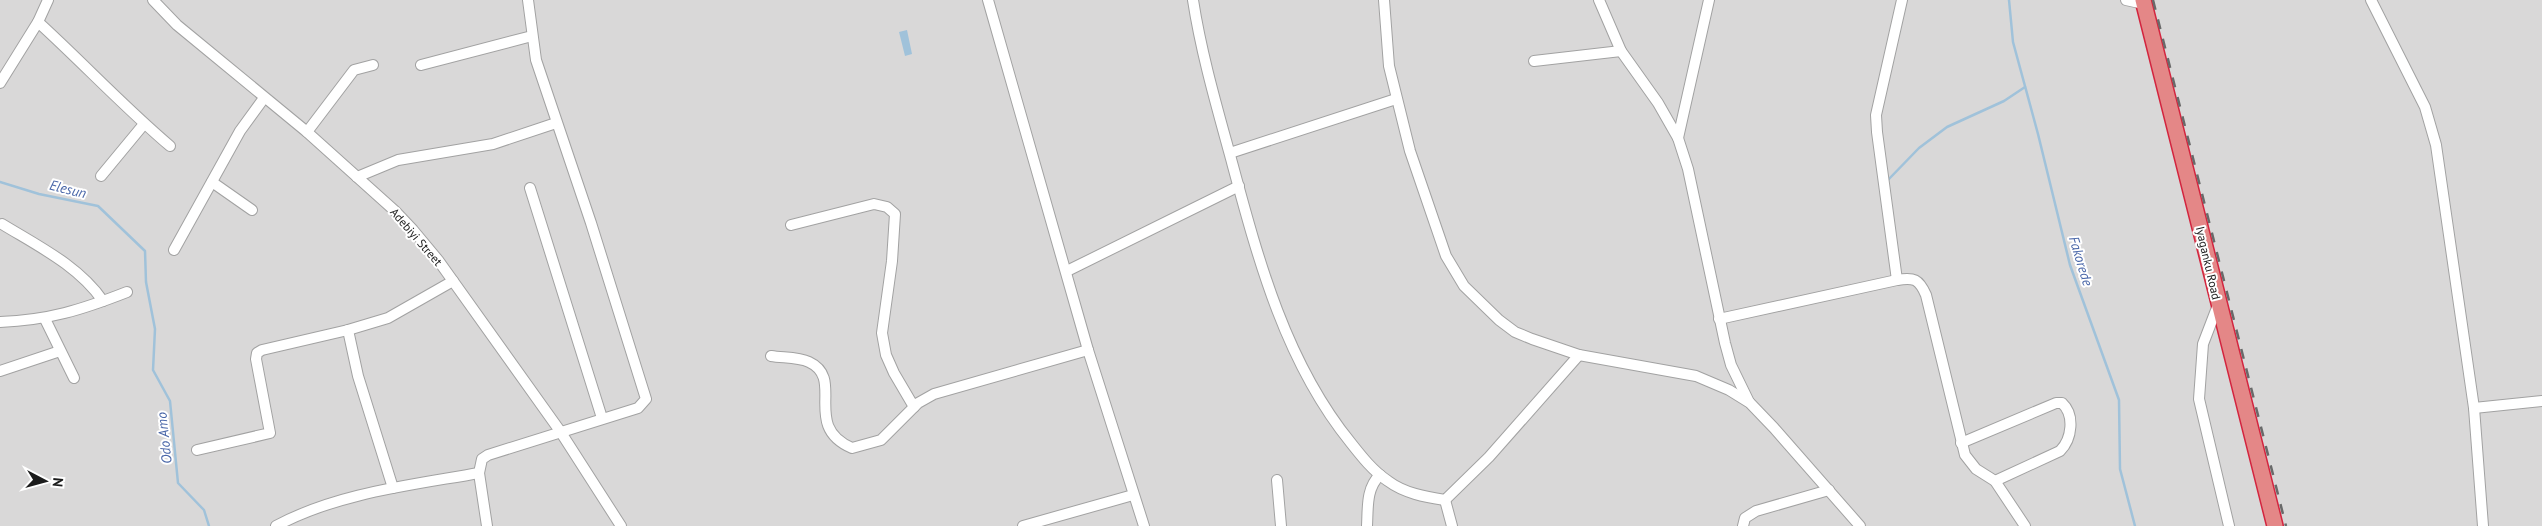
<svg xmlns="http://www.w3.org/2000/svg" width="2542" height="526" viewBox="0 0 2542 526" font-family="'PT Sans',sans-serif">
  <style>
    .residential { fill: #d9d8d8 }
    .water { fill: #a0c2da }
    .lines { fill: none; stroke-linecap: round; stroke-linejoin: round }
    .stream { stroke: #a0c2da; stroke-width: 2.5 }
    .minor-casing { stroke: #a2a2a2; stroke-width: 12 }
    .highway-casing { stroke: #d3253f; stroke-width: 18 }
    .minor { stroke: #fff; stroke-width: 10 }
    .highway { stroke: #e48787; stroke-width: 15 }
    .rail { stroke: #696969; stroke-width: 2.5; stroke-dasharray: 10 10; stroke-linecap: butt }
    .labels { text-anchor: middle; stroke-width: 4; stroke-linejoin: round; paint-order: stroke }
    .street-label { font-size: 12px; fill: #1b1b1b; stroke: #fff }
    .water-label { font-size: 14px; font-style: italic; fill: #4966a8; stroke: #fff }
  </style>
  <rect width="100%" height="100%" fill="#ecebe0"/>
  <rect class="residential" x="0" y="0" width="2542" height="526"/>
  <polygon class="water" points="907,30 912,54 905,56 899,32"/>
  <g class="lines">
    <g class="stream">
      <polyline points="2009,0 2013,42 2038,134 2070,265 2119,400 2120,469 2135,526"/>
      <polyline points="1887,181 1919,148 1947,127 2004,101 2025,87"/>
      <polyline points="0,182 39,194 98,206 145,251 146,282 155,329 153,370 170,401 178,483 204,510 209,526"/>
    </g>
    <g class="minor-casing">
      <g id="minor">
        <polyline points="153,0 177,25 307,132 395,211 413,230 438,260 560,431 621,526"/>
        <polyline points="988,0 1088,350 1144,526"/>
        <path d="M 1193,0 C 1201,52 1216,104 1230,155 C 1257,255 1284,361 1351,443 C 1362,457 1373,471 1388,481 C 1404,493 1425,497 1445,500 L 1489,457 L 1579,355"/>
        <polyline points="1384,0 1389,66 1410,151 1446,256 1464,286 1499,320 1515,332 1532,339 1579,355 1696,376 1729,390 1750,403 1774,428 1860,526"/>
        <polyline points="1599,0 1621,51 1658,103 1678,138 1688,169 1725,343 1731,365 1749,402"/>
        <polyline points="2126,0 2144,4"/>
        <polyline points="2371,0 2425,107 2436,145 2474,408 2483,526"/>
        <path d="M 38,22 C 83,63 124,107 170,146"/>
        <polyline points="1534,61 1621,51"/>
        <polyline points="421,65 532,36"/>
        <polyline points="0,83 38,22 48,0"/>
        <polyline points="307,132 354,70 373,65"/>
        <polyline points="1678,138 1709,0"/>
        <polyline points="1230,153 1396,99"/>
        <polyline points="101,176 144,124"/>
        <polyline points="357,177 398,160 493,144 556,123"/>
        <polyline points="212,182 252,210"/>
        <polyline points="530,188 602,418"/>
        <path d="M 2,224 C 38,246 79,266 103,301"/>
        <polyline points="791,225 874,204 887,207 895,214 892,261 882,333 886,355 894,373 914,407"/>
        <polyline points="174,250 240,131 264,98"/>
        <polyline points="1067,271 1239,186"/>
        <polyline points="1897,280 1877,132 1876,115 1902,0"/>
        <polyline points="2218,305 2203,344 2199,399 2229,526"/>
        <polyline points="45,319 74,378"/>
        <path d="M 1719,319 L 1897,280 C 1914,277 1919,279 1926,295 L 1965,455 L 1976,469 L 1995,481 L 2025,526"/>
        <path d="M 0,322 C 49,320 81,310 127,292"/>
        <polyline points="348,330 358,376 393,488"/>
        <path d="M 771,356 C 783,358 798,357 809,362 C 846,379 801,426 852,448 L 881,440 L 918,403 L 934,394 L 1088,350"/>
        <polyline points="0,371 60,351"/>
        <polyline points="2474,408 2542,401"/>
        <path d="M 1961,443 L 2056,403 L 2062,403 C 2075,415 2072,439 2060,451 L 1995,481"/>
        <polyline points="197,450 270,433 256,359 257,353 262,350 348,330 388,318 453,281"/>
        <polyline points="1277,480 1281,526"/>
        <polyline points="1445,500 1452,526"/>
        <path d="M 276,526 C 337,493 412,485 479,473"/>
        <polyline points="487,526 479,473 482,459 488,455 638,408 646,399 591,223 536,60 528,0"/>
        <polyline points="1023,526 1133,495"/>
        <path d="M 1367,526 C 1368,508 1366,488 1380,475"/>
        <polyline points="1743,526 1745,518 1756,511 1829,490"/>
      </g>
    </g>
    <g class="highway-casing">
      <polyline id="highway" points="2143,0 2275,526"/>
    </g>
    <use href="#minor" class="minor"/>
    <use href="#highway" class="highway"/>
    <polyline class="rail" points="2153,0 2286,526"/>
  </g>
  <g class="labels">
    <g class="street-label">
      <text transform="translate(416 237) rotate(49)" y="4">Adebiyi Street</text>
      <text transform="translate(2208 263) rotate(77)" y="4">Iyaganku Road</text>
    </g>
    <g class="water-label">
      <text transform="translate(68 189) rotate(14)" y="5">Elesun</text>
      <text transform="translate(2081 261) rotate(73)" y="5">Fakorede</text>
      <text transform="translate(164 438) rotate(-96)" y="5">Odo Amo</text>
    </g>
  </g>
  <g transform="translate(45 481) rotate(96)" stroke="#ffffff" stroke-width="4" paint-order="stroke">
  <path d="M0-4L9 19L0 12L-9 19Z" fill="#1b1b1b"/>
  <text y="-8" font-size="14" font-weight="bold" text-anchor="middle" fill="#1b1b1b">N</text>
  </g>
</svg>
